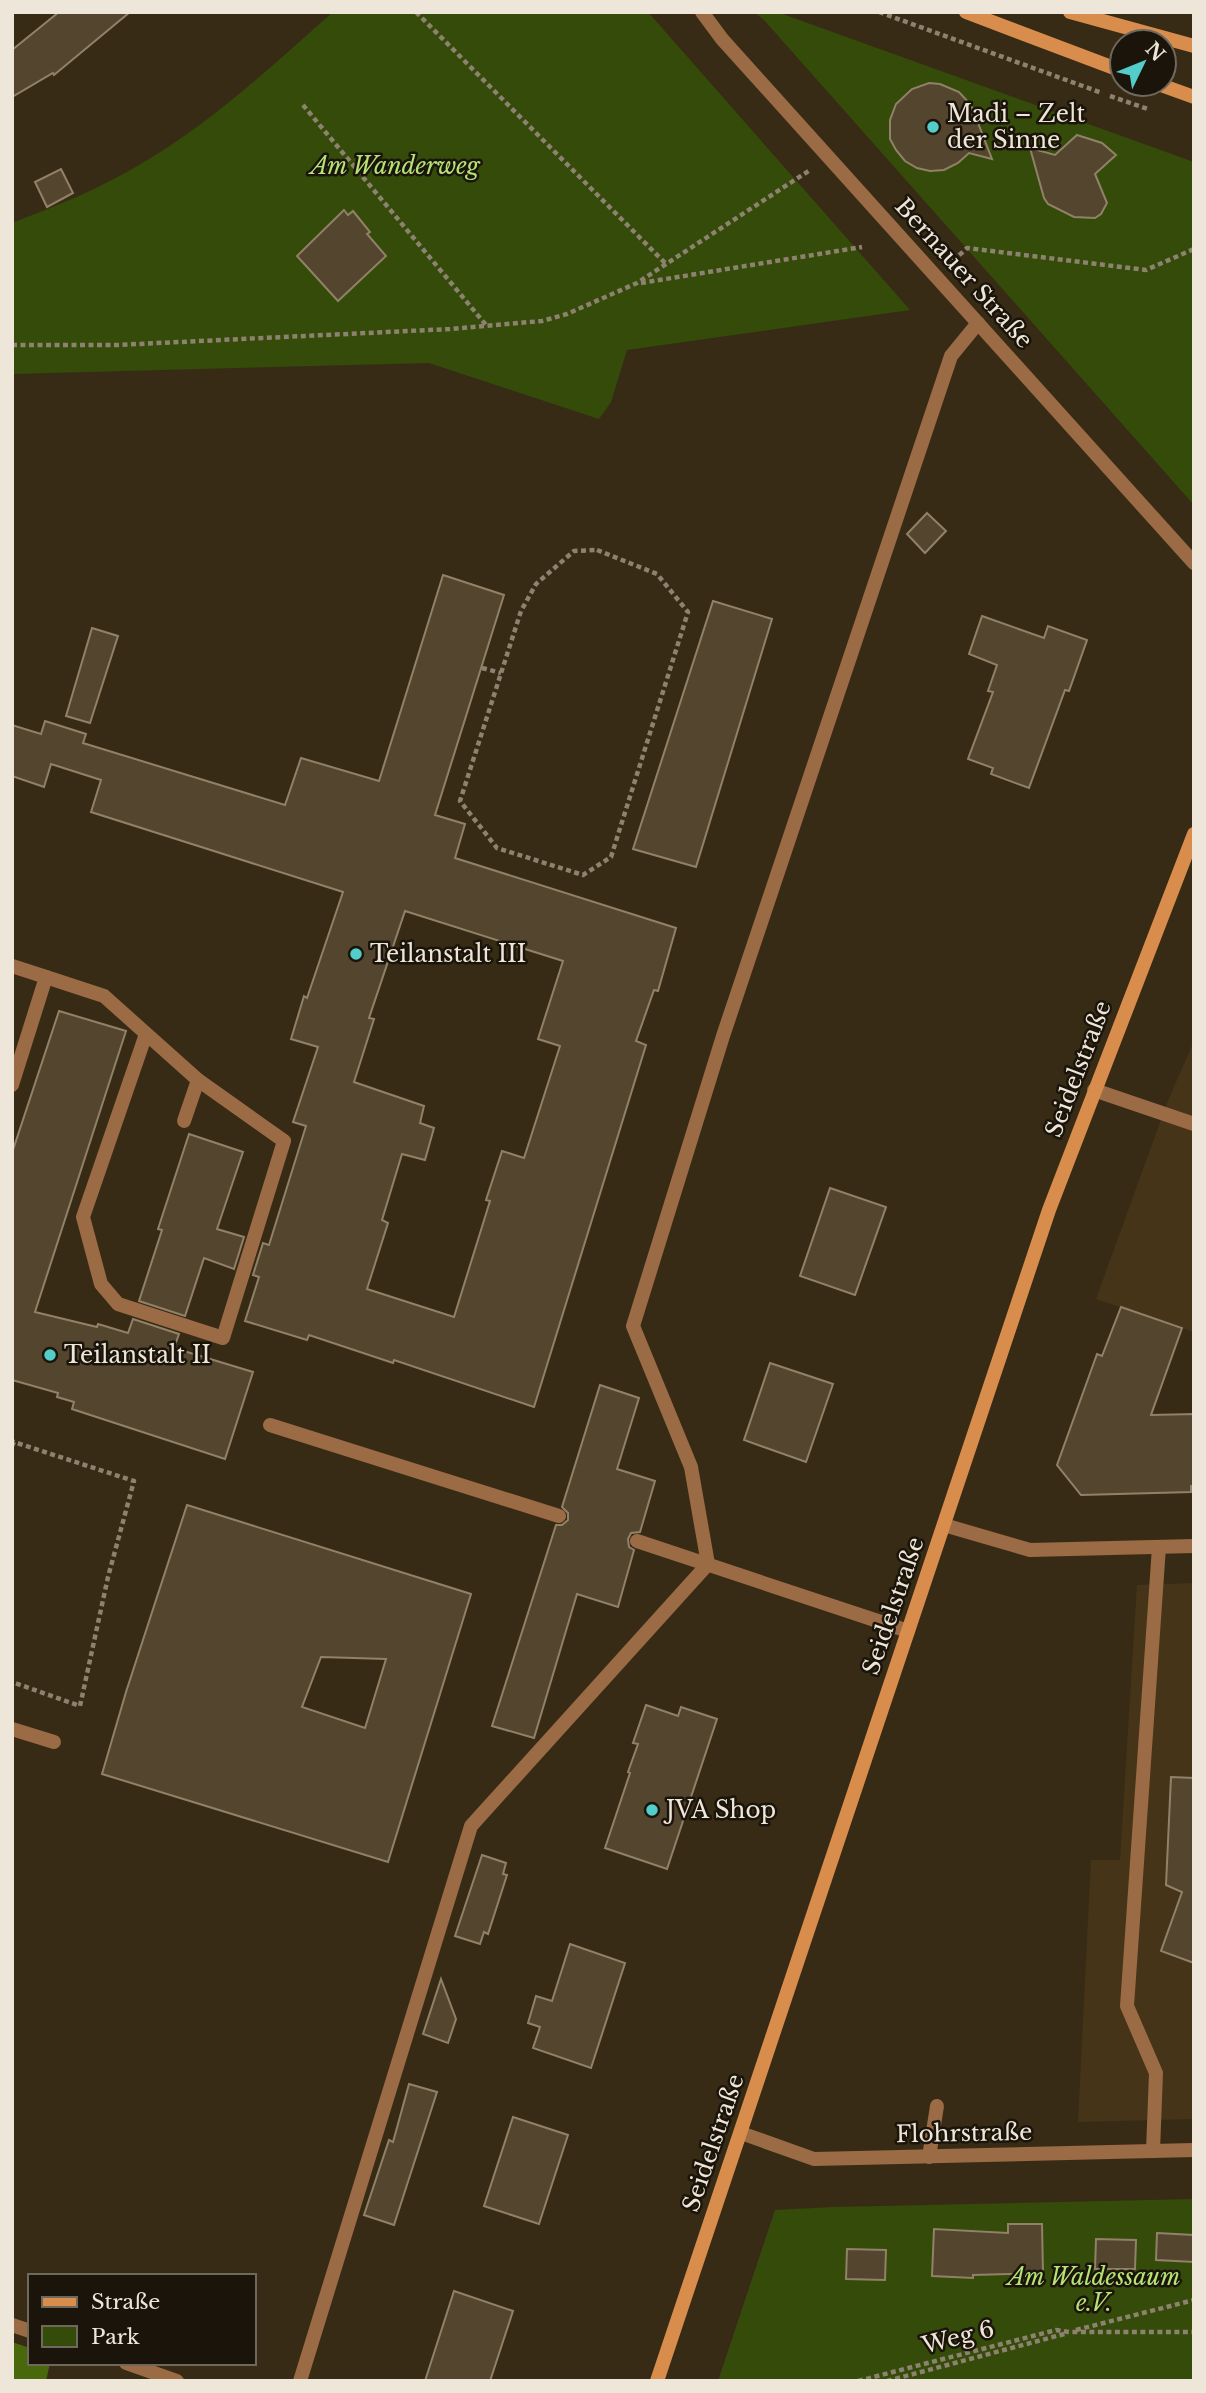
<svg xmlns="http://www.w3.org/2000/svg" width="1206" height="2393" viewBox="0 0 1206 2393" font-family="'Libre Baskerville',serif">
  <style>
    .built { fill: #453417 }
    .green { fill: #344b09 }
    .forest { fill: #49680c }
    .building { fill: #54452e; stroke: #918168; stroke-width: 2; fill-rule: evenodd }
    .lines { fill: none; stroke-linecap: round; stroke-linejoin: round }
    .path { stroke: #8c826f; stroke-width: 4.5; stroke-dasharray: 5 3.5; stroke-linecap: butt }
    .service { stroke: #9a6b45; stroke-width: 14 }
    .minor { stroke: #9a6b45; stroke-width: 14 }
    .secondary { stroke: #d88d4d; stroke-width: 14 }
    .poi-dot { fill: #53cdc9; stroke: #1a140b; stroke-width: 2.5 }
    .labels { text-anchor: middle; stroke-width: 5; stroke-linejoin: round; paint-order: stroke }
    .poi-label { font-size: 23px; fill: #eee6d8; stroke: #1a140b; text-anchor: start }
    .park-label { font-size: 23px; font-style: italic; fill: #b5e475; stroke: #1a140b }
    .street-label { font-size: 23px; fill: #eee6d8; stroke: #1a140b }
  </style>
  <rect width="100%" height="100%" fill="#382b15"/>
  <g class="built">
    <polygon points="1194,1041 1194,1332 1096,1299 1167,1103"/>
    <polygon points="1194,1583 1194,2119 1078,2122 1091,1860 1120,1860 1137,1585"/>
  </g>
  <g class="green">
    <path d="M 333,12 L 648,12 L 910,310 L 627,350 L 611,402 L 599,419 L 429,363 L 12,374 L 12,223 C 56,206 99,189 139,165 C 210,124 272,66 333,12 Z"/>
    <polygon points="754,12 777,12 1194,162 1194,505 764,20"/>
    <polygon points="1194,2199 1194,2381 718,2381 775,2210 833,2207"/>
  </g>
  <polygon class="forest" points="12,2342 30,2348 30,2363 50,2363 46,2381 12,2381"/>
  <g class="building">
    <polygon points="59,12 130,12 54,75 53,73 12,97 12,50"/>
    <polygon points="929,83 940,84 959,92 971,105 992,159 969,153 958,163 944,170 930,171 917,168 905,161 896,150 890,139 890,120 896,104 912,89"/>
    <polygon points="1077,135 1102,143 1116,155 1095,174 1107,203 1101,214 1095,218 1074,217 1048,204 1044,198 1030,148 1055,155"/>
    <polygon points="61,169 73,193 47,207 35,182"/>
    <polygon points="344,210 348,215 353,211 370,232 367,234 386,256 338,301 297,256"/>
    <polygon points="927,513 946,531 925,553 907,534"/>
    <path d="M 443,575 L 504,595 L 435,815 L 465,824 L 455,858 L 676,928 L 658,991 L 654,990 L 636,1041 L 646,1045 L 534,1407 L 394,1360 L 393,1363 L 309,1335 L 307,1340 L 245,1321 L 259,1277 L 253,1275 L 263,1243 L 269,1245 L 306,1126 L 293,1122 L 318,1047 L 291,1039 L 304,996 L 307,998 L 343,892 L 91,812 L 101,780 L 51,764 L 44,787 L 12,776 L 12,725 L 41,734 L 45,721 L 86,734 L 83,743 L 285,805 L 301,758 L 379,781 ZM 405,911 L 563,961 L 538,1039 L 560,1046 L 524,1158 L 502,1151 L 486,1200 L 490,1201 L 454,1317 L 367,1289 L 388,1223 L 382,1220 L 402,1154 L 425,1160 L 434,1128 L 420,1123 L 424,1106 L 354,1082 L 374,1019 L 369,1018 Z"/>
    <polygon points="713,601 772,619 696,867 633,849"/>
    <polygon points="982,616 1044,638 1048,626 1087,640 1069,691 1065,690 1029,788 991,774 993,768 968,759 993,692 988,691 997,665 969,654"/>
    <polygon points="92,628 118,636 90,723 66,716"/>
    <polygon points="59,1011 126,1031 35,1312 97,1327 98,1324 128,1333 133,1319 179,1334 174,1348 253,1372 225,1459 72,1409 74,1402 57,1397 58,1393 12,1380 12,1153"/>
    <polygon points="189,1134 243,1152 217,1229 244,1237 234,1269 204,1258 185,1316 139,1301 162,1230 158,1229"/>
    <polygon points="830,1188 886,1207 855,1295 800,1276"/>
    <polygon points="1121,1307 1182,1328 1151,1415 1194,1414 1194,1486 1191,1486 1191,1492 1081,1495 1057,1465 1097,1354 1102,1356"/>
    <polygon points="770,1363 833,1384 806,1462 744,1440"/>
    <polygon points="600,1385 639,1398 617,1469 655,1481 640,1532 631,1533 628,1539 629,1547 634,1550 618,1607 577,1594 534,1738 492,1726 556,1525 562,1525 568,1520 568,1513 562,1507"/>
    <path d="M 187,1505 L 471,1594 L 388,1862 L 102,1774 L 126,1692 ZM 321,1657 L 386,1659 L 365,1728 L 302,1707 Z"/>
    <polygon points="646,1705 678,1716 681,1707 717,1719 667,1869 605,1848 630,1773 628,1772 638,1744 633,1743"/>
    <polygon points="1171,1777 1194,1778 1194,1963 1161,1951 1182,1892 1166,1885"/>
    <polygon points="482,1855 506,1863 503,1874 507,1875 488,1934 484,1932 480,1944 455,1936"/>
    <polygon points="570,1944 625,1963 591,2068 533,2048 540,2027 528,2023 536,1996 552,2001"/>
    <polygon points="441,1979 456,2019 448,2043 423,2034"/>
    <polygon points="409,2084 437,2092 394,2225 364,2215 389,2140 393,2142"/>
    <polygon points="513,2117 568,2135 539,2224 484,2206"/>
    <polygon points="1008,2224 1042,2224 1043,2273 973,2275 973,2278 932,2276 934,2229 1008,2233"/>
    <polygon points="1157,2233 1194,2235 1194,2262 1156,2260"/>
    <polygon points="1096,2239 1136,2240 1135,2269 1095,2269"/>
    <polygon points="847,2249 886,2250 885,2280 846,2279"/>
    <polygon points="454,2291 513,2311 490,2381 425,2381"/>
  </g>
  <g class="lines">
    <g class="path">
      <polyline points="416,12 666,264"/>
      <polyline points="879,12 1102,93"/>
      <polyline points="1110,96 1148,109"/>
      <polyline points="303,105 486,325"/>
      <polyline points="953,261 967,248 1146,270 1194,249"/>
      <polyline points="641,283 862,247"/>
      <polyline points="12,345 117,345 450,329 542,321 567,314 637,283 810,170"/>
      <polygon points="597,550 657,574 688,612 611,857 583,875 497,848 460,801 521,611 536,584 574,551"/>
      <polyline points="482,668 501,673"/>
      <polyline points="12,1446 14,1442 134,1481 108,1577 80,1706 12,1682"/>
      <polyline points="1076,2330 1194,2300"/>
      <polyline points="858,2381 1056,2330 1069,2332 1194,2332"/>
      <polyline points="887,2381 1068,2333"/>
    </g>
    <g class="service">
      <polyline points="12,966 46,977 12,1085"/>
      <polyline points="46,977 104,996 198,1080 284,1141 223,1338 118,1304 101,1284 83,1217 146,1034"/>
      <polyline points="1094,1090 1194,1124"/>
      <polyline points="184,1121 198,1080"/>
      <polyline points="270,1425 559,1516"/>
      <polyline points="637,1541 908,1631"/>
      <polyline points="12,1729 54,1742"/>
      <polyline points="1153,2151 1156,2073 1127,2006 1159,1547"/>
      <polyline points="929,2157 937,2106"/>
      <polyline points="12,2325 30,2331"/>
      <polyline points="126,2363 177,2381"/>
      <polyline points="300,2381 471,1826 708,1564 691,1467 633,1326 723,1036 951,356 978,323"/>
    </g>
    <g class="minor">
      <polyline points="702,12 722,39 1194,563"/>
      <polyline points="944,1525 1030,1550 1194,1546"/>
      <polyline points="741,2133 814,2159 1194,2150"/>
    </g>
    <g class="secondary">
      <polyline points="966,12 1122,71"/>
      <polyline points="1070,12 1194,46"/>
      <polyline points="1158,84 1194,97"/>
      <polyline points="657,2381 1049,1210 1194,834"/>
    </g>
  </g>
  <g class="poi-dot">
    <circle cx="933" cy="127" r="7"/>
    <circle cx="356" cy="954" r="7"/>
    <circle cx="50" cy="1355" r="7"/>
    <circle cx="652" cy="1810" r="7"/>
  </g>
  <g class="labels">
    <g class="poi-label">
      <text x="947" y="122">Madi – Zelt<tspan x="947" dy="26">der Sinne</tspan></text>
      <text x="370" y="962">Teilanstalt III</text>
      <text x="64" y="1363">Teilanstalt II</text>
      <text x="666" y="1818">JVA Shop</text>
    </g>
    <g class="park-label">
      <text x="395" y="174">Am Wanderweg</text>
      <text x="1094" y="2285">Am Waldessaum<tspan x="1094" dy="26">e.V.</tspan></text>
    </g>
    <g class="street-label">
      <text transform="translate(964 273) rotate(48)" y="8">Bernauer Straße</text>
      <text transform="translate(1078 1069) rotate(-69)" y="8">Seidelstraße</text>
      <text transform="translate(893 1606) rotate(-71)" y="8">Seidelstraße</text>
      <text transform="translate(964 2133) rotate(-1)" y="8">Flohrstraße</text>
      <text transform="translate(713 2143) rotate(-71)" y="8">Seidelstraße</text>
      <text transform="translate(958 2337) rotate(-14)" y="8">Weg 6</text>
    </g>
  </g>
  <rect width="1206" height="2393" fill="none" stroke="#eee6d8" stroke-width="28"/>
  <rect x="28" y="2274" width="228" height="91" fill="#1a140b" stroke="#6f685d" stroke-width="2"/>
  <rect x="42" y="2297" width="35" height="10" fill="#d88d4d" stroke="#6f685d" stroke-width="2"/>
  <text x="91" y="2309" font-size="21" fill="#eee6d8">Straße</text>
  <rect x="42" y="2326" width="35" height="21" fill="#344b09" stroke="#6f685d" stroke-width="2"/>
  <text x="91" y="2344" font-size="21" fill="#eee6d8">Park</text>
  <g transform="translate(1143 63) rotate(47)"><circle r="33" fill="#1a140b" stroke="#6f685d" stroke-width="2"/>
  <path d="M0-5L12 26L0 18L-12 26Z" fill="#53cdc9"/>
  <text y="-10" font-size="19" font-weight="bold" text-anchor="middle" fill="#eee6d8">N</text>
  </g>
</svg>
